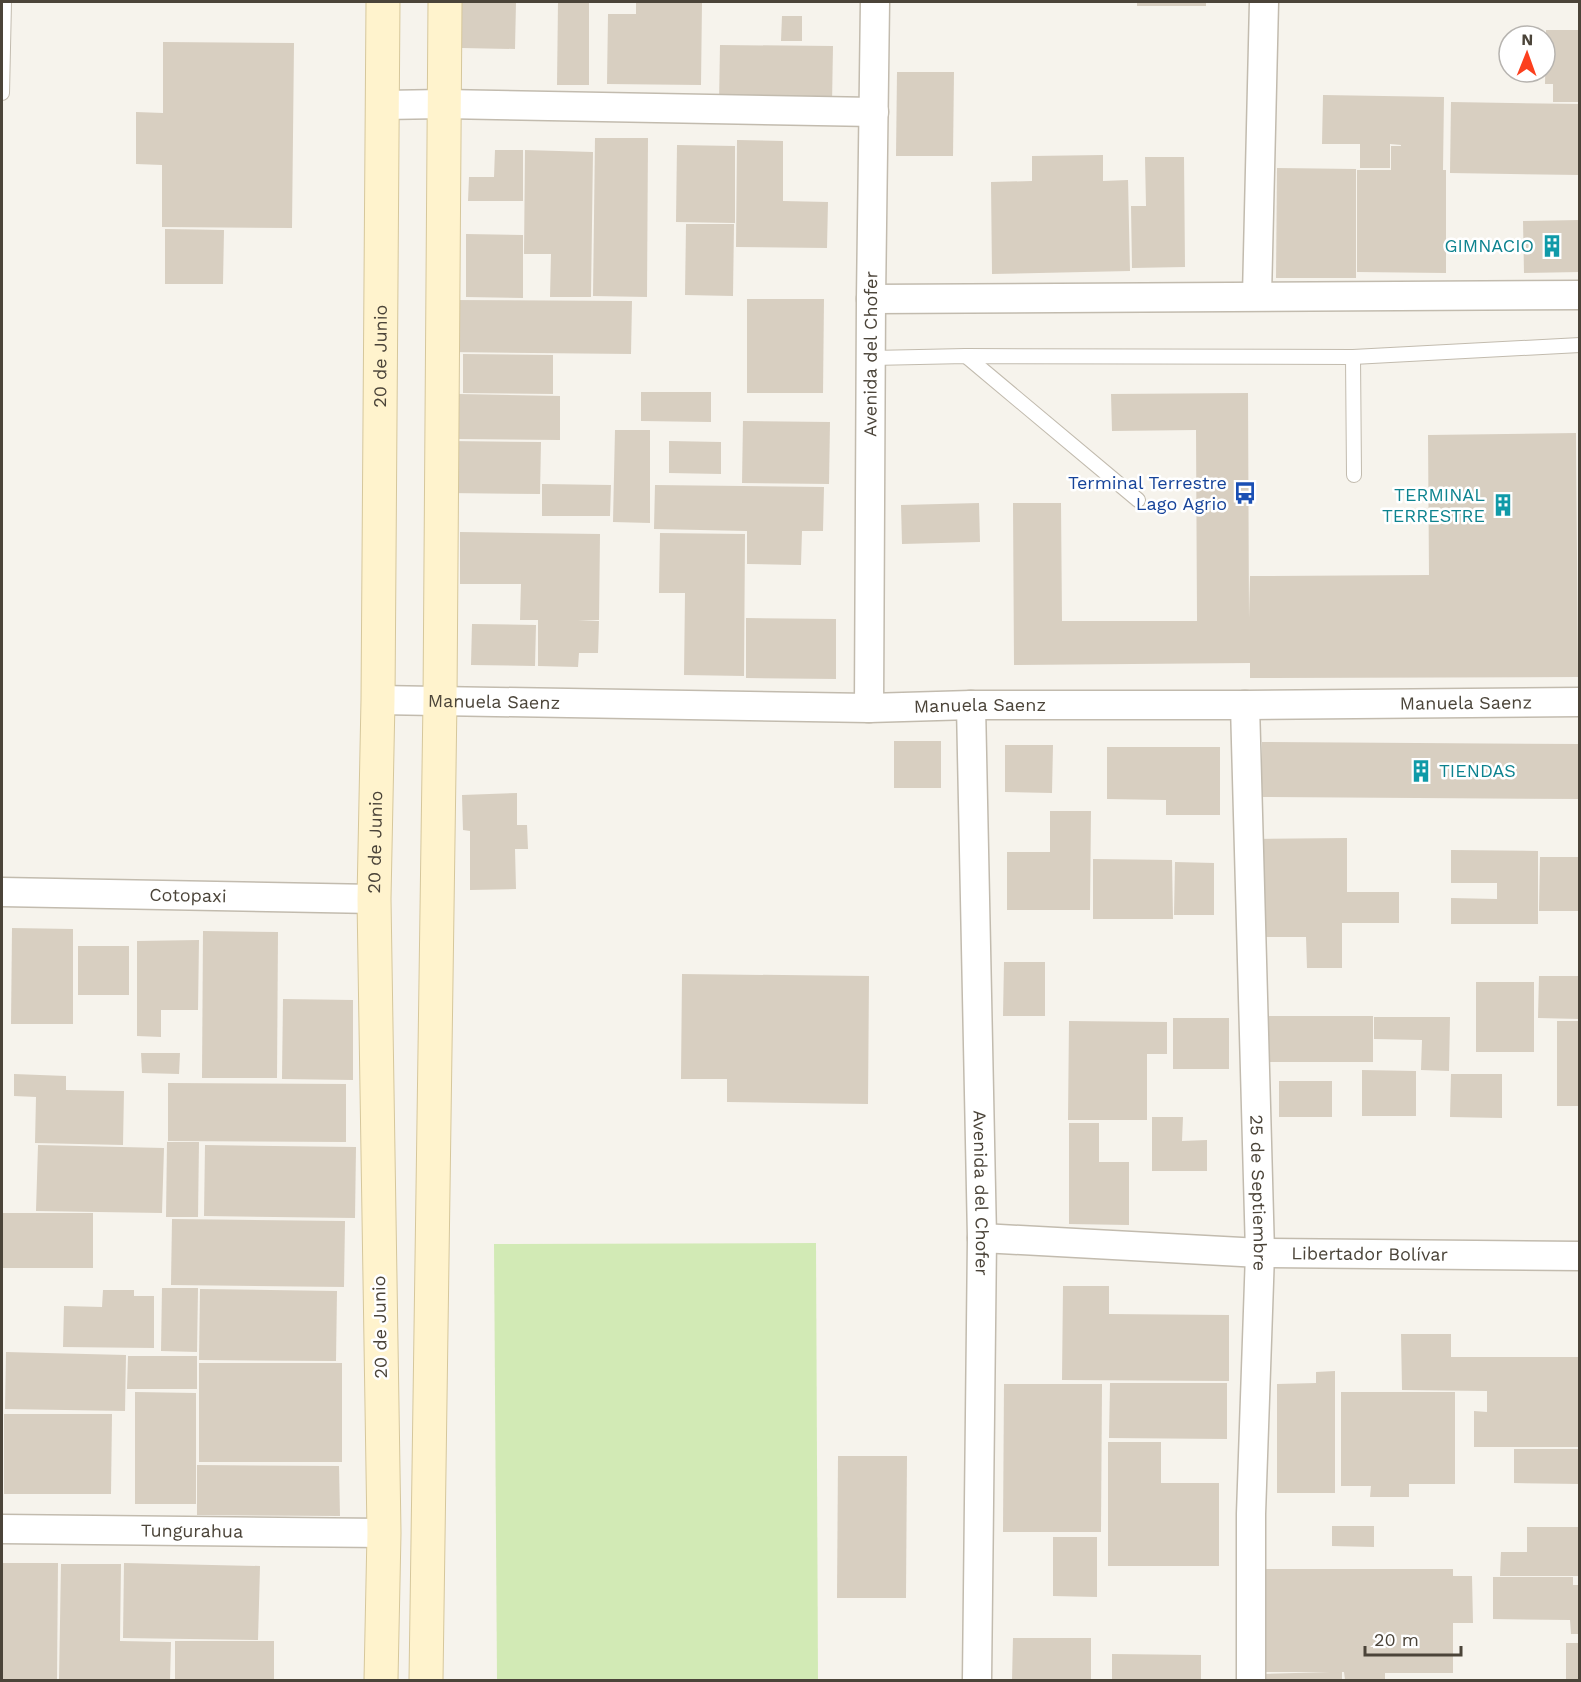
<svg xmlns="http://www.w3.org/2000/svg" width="1581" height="1682" viewBox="0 0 1581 1682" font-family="'Work Sans',sans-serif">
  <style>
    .green { fill: #d2eab5 }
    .building { fill: #d8cfc1 }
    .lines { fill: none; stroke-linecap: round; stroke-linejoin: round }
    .lane-casing { stroke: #c2bbae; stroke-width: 16 }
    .street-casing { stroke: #c2bbae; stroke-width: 31 }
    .secondary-casing { stroke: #d6c79b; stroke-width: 35 }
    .lane { stroke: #fff; stroke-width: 14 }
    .street { stroke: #fff; stroke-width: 28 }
    .secondary { stroke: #fff3cd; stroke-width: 33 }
    .labels { text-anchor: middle; stroke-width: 5; stroke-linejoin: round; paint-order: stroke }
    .culture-label { font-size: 18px; fill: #0d838f; stroke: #fff; text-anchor: end }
    .street-label { font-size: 18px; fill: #4b4439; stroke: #fff }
    .transit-label { font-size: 18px; fill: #164399; stroke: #fff; text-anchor: end }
  </style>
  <rect width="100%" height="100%" fill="#f6f3ec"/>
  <polygon class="green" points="816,1243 818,1680 497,1680 494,1244"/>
  <g class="building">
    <polygon points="462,2 516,2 515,49 462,48"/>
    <polygon points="558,2 589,2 589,85 557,85"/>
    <polygon points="636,2 702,2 701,85 607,84 608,14 636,14"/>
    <rect x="1137" y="2" width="69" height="4"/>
    <polygon points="782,16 802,16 802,41 781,41"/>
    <polygon points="1546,30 1580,30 1580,102 1553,102 1553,84 1545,84"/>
    <polygon points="163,42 294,43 292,228 162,227 162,165 136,164 136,112 163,113"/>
    <polygon points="720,45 833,46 832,104 719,103"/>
    <polygon points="897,72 954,72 953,156 896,156"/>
    <polygon points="1323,95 1444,97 1443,170 1446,170 1446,273 1357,272 1357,170 1391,170 1391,146 1401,146 1401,145 1390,144 1390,168 1360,168 1360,144 1322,144"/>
    <polygon points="1451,102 1580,104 1580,175 1450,173"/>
    <polygon points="595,138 648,138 647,297 593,296"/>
    <polygon points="737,140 783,141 783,201 828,202 827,248 736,247"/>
    <polygon points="677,145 735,146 735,223 676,222"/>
    <polygon points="495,150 523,150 523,201 468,201 469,177 494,177"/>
    <polygon points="525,150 593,152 591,297 550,297 551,254 524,254"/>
    <polygon points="1103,155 1103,181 1128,180 1130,271 992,274 991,182 1032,181 1032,156"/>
    <polygon points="1145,157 1184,157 1185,267 1132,268 1131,206 1146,206"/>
    <polygon points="1277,168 1356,169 1356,278 1276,278"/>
    <polygon points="1580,220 1580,272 1524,273 1523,221"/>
    <polygon points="686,224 734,224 733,296 685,295"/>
    <polygon points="165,229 224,230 223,284 165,284"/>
    <polygon points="466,234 523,235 523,298 466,297"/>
    <polygon points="747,299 824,299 823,393 747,393"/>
    <polygon points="449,300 632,301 631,354 448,352"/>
    <polygon points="463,354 553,355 553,394 463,393"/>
    <polygon points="641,392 711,392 711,422 641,421"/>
    <polygon points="1248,393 1249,618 1250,576 1429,575 1428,435 1576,433 1578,677 1250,678 1250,663 1014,665 1013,503 1061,503 1062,621 1197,621 1196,430 1112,431 1111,394"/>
    <polygon points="459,394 560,396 560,440 458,439"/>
    <polygon points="743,421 830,422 829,484 742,483"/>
    <polygon points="615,430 650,430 650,523 613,522"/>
    <polygon points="448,441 541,442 540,494 448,493"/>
    <polygon points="669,441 721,442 721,474 669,473"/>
    <polygon points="542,484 611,485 610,516 542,516"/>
    <polygon points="655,485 824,487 823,531 802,531 801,565 747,564 747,531 654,529"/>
    <polygon points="979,503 980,542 902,544 901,505"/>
    <polygon points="460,532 600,534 599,620 578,620 599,621 598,653 579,653 578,667 538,666 538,620 520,620 521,584 460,584"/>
    <polygon points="660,533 745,534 744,676 684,675 685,593 659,593"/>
    <polygon points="746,618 836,619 836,679 746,678"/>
    <polygon points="472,624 536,625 535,666 471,665"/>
    <rect x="894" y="741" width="47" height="47"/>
    <polygon points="1262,742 1580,744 1580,799 1262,797"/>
    <polygon points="1005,745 1053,745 1052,793 1005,792"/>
    <polygon points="1107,747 1220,747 1220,815 1166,815 1166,800 1107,799"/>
    <polygon points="517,793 517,825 527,825 528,849 515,849 516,889 470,890 470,831 463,830 462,795"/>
    <polygon points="1050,811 1091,811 1090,910 1007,910 1007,852 1050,852"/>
    <polygon points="1347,838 1347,892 1399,892 1399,923 1342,923 1342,968 1307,968 1306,937 1254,937 1253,839"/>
    <polygon points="1451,850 1538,851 1538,924 1451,924 1451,898 1497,899 1497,883 1451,883"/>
    <polygon points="1540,857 1580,857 1580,911 1539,911"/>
    <polygon points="1093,859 1172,860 1173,919 1093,919"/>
    <polygon points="1175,862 1214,863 1214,915 1174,915"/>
    <polygon points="12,928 73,929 73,1024 11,1024"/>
    <polygon points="203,931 278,932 277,1078 202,1078"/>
    <polygon points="199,940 198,1010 161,1010 161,1037 137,1036 137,941"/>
    <rect x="78" y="946" width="51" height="49"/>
    <polygon points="1004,962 1045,962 1045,1016 1003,1016"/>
    <polygon points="682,974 869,976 868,1104 727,1102 727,1079 681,1079"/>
    <polygon points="1539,976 1580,976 1580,1019 1538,1018"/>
    <rect x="1476" y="982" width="58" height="70"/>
    <polygon points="283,999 353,1000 353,1080 282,1079"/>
    <polygon points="1269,1016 1373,1016 1373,1062 1268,1062"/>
    <polygon points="1374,1017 1450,1017 1449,1071 1421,1070 1422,1040 1374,1039"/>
    <rect x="1173" y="1018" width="56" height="51"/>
    <polygon points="1069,1021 1167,1022 1167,1054 1147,1054 1147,1120 1068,1120"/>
    <rect x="1557" y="1021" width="23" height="85"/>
    <polygon points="141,1053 180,1053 179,1074 142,1073"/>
    <polygon points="1362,1070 1416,1071 1416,1116 1362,1116"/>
    <polygon points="14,1074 66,1076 66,1090 124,1091 123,1145 35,1143 36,1097 14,1096"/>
    <polygon points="1451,1074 1502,1074 1502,1118 1450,1117"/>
    <rect x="1279" y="1081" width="53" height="36"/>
    <polygon points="168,1083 346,1084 346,1142 168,1141"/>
    <polygon points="1152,1117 1183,1117 1182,1141 1207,1140 1207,1171 1152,1171"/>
    <polygon points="1069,1123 1099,1123 1099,1162 1129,1162 1129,1225 1069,1224"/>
    <polygon points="167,1142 199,1142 198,1217 166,1217"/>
    <polygon points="38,1145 164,1148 162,1213 36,1211"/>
    <polygon points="205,1145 356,1147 355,1218 204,1216"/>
    <rect x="2" y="1213" width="91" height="55"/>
    <polygon points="172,1219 345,1221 344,1287 171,1285"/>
    <polygon points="1063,1286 1109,1286 1109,1314 1229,1315 1229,1381 1062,1380"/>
    <polygon points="162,1288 198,1288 197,1352 161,1351"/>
    <polygon points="200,1289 337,1291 336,1361 199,1360"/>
    <polygon points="103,1290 134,1290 134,1296 154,1296 154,1348 63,1347 64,1306 102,1307"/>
    <polygon points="1401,1334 1451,1334 1451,1357 1580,1357 1580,1447 1474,1447 1474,1411 1487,1412 1487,1391 1402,1390"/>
    <polygon points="6,1352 126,1355 125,1411 5,1409"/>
    <polygon points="128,1356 197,1356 197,1389 127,1389"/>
    <rect x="199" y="1363" width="143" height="99"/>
    <polygon points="1335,1371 1335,1493 1277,1493 1277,1384 1316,1383 1316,1372"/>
    <polygon points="1110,1383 1227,1383 1227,1439 1109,1438"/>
    <polygon points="1004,1384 1102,1384 1101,1532 1003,1532"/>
    <polygon points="135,1392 196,1393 196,1504 135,1504"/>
    <polygon points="1341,1392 1455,1392 1455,1484 1409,1484 1409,1497 1370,1497 1371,1486 1341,1486"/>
    <polygon points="4,1414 112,1414 111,1494 4,1494"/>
    <polygon points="1108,1442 1161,1442 1161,1483 1219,1483 1219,1566 1108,1566"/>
    <polygon points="1514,1449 1580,1449 1580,1484 1514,1483"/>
    <polygon points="838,1456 907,1456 906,1598 837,1598"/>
    <polygon points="197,1465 339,1466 340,1516 197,1515"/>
    <polygon points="1332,1526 1374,1526 1374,1547 1332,1546"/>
    <polygon points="1527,1527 1580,1527 1580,1576 1500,1576 1501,1552 1527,1552"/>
    <polygon points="1053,1537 1097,1537 1097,1597 1053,1596"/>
    <polygon points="2,1563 58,1563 57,1680 2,1680"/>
    <polygon points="124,1563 260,1566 258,1640 123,1638"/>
    <polygon points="61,1564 121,1564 120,1641 171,1642 170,1680 59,1680"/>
    <polygon points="1259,1569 1453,1569 1453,1576 1472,1576 1473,1623 1453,1623 1453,1673 1385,1673 1385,1680 1345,1680 1344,1672 1342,1672 1342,1680 1264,1680 1264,1674 1330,1672 1259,1672"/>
    <polygon points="1493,1577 1573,1577 1573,1585 1580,1585 1580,1634 1571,1634 1570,1620 1493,1619"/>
    <polygon points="1013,1638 1091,1638 1091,1680 1012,1680"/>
    <rect x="175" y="1641" width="99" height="39"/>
    <rect x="1566" y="1643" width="14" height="37"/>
    <polygon points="1112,1654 1201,1655 1201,1680 1112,1680"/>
  </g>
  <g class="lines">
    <g class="lane-casing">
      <g id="lane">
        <polyline points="2,93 4,2"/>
        <polyline points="966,356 1138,500"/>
        <polyline points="1353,357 1354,475"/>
        <polyline points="872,358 966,356 1353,357 1580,345"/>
      </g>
    </g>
    <g class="street-casing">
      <g id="street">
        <polyline points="383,105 444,104 874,112"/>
        <polyline points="1257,296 1264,2"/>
        <polyline points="871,299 1580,295"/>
        <path id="s1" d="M 378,700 L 869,708 L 971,705 L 1245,705 L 1580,702"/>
        <path id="s2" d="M 971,705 L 982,1238 L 977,1680"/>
        <path id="s3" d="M 1245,705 L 1260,1253 L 1251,1514 L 1251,1680"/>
        <path id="s4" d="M 869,708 L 871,299 L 875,2"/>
        <path id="s5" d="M 2,892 L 374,899"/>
        <path id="s6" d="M 982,1238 L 1260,1253 L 1580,1256"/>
        <path id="s7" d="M 2,1529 L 384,1533"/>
      </g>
    </g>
    <g class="secondary-casing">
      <g id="secondary">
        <path id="s8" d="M 381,1680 L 384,1533 L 374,899 L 378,700 L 383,2"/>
        <polyline points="426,1680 440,700 445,2"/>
      </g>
    </g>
    <use href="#lane" class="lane"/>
    <use href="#street" class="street"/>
    <use href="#secondary" class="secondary"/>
  </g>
  <defs>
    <g id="building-bare" transform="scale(1.8)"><path d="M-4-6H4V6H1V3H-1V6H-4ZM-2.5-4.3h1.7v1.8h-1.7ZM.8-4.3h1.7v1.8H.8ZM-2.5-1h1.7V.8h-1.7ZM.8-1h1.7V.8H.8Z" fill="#0f9aa8" stroke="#fff" stroke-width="2.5" paint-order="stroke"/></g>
    <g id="bus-bare" transform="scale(1.8)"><path d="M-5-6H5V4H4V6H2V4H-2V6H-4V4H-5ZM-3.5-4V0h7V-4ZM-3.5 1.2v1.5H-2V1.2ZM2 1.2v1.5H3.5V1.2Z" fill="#1a4fb4" stroke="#fff" stroke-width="2.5" paint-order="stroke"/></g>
  </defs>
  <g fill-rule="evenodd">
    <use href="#building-bare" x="1552" y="246"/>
    <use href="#bus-bare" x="1245" y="493"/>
    <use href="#building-bare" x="1503" y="505"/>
    <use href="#building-bare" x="1421" y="771"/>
  </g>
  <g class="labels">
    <g class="culture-label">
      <text x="1534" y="252">GIMNACIO</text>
      <text x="1485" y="501">TERMINAL<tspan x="1485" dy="21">TERRESTRE</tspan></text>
      <text x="1439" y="777" text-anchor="start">TIENDAS</text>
    </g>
    <g class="street-label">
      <text dy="6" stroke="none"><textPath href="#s8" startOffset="1324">20 de Junio</textPath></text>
      <text dy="6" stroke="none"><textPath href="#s4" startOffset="354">Avenida del Chofer</textPath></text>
      <text dy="6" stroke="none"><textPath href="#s1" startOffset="116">Manuela Saenz</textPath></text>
      <text dy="6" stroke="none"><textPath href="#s1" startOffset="1088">Manuela Saenz</textPath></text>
      <text dy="6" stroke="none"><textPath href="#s1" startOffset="602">Manuela Saenz</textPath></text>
      <text dy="6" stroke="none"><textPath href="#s8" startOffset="838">20 de Junio</textPath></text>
      <text dy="6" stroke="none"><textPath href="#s5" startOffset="186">Cotopaxi</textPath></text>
      <text dy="6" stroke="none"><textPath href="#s2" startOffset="488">Avenida del Chofer</textPath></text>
      <text dy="6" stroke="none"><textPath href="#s3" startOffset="488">25 de Septiembre</textPath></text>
      <text dy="6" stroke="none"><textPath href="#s6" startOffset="388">Libertador Bolívar</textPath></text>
      <text transform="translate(380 1327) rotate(-91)" y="6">20 de Junio</text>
      <text dy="6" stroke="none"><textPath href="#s7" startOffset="190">Tungurahua</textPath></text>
    </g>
    <g class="transit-label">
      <text x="1227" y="489">Terminal Terrestre<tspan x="1227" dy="21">Lago Agrio</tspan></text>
    </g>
  </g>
  <rect width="1581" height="1682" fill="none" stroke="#4b4439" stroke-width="6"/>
  <g transform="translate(1527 54) rotate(1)"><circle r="28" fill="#ffffff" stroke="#b7b4b0" stroke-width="1.5"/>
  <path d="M0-4.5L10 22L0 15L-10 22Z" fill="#fc3f1d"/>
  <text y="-9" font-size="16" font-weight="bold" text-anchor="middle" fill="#4b4439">N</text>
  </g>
  <path d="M1365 1646v9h96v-9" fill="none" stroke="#4b4439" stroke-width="3"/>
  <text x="1374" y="1646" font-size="18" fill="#4b4439" stroke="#ffffff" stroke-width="4.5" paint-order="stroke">20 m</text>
</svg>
